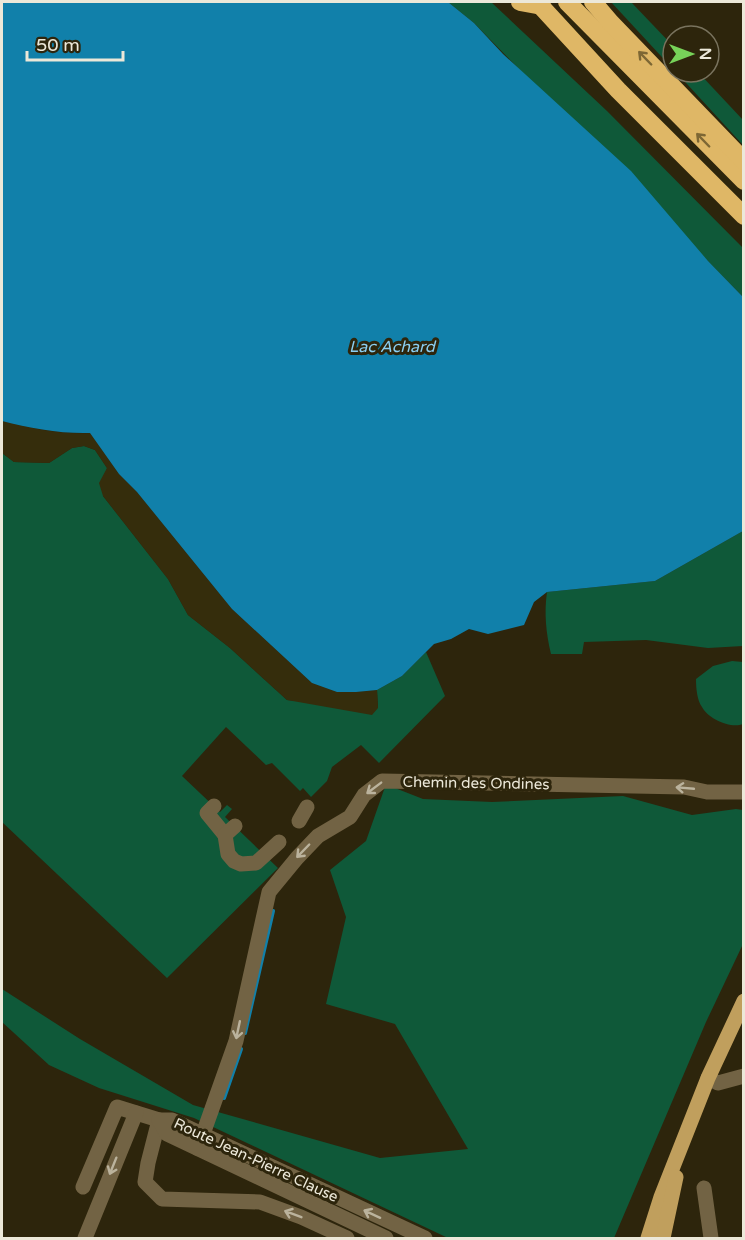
<svg xmlns="http://www.w3.org/2000/svg" width="745" height="1240" viewBox="0 0 745 1240" font-family="'Varela Round',sans-serif">
  <style>
    .green { fill: #0f5939 }
    .sand { fill: #352d0c }
    .water { fill: #1180aa }
    .lines { fill: none; stroke-linecap: round; stroke-linejoin: round }
    .stream { stroke: #1180aa; stroke-width: 4 }
    .minor { stroke: #726344; stroke-width: 15 }
    .major { stroke: #c09f5d; stroke-width: 15 }
    .highway { stroke: #dfb766; stroke-width: 18 }
    .oneway { stroke: #7d6734 }
    .oneway2 { stroke: #bbb39d }
    .labels { text-anchor: middle; stroke-width: 6; stroke-linejoin: round; paint-order: stroke }
    .street-label { font-size: 15px; fill: #ece8d9; stroke: #2d250c }
    .water-label { font-size: 16px; font-style: italic; fill: #8bcff2; stroke: #2d250c }
  </style>
  <rect width="100%" height="100%" fill="#2d250c"/>
  <g class="green">
    <polygon points="448,2 491,2 607,111 743,248 743,297 474,23"/>
    <polygon points="611,2 631,2 673,46 673,69"/>
    <polygon points="676,72 698,72 743,120 743,145"/>
    <polygon points="84,446 95,450 107,468 103,496 168,579 188,615 230,648 287,700 378,708 377,690 402,676 426,652 445,696 379,763 361,745 332,767 327,781 311,797 303,788 300,791 272,763 266,765 226,727 182,776 220,812 227,805 232,809 225,817 278,868 167,978 2,822 2,453 14,462 49,463 72,448"/>
    <path d="M 743,531 L 743,646 L 708,648 L 646,640 L 584,642 L 582,654 L 551,654 C 546,633 544,613 547,592 L 655,581 Z"/>
    <path d="M 732,661 L 743,662 L 743,724 C 731,729 708,719 702,707 C 697,700 696,688 696,679 L 713,666 Z"/>
    <polygon points="385,787 395,788 423,799 492,802 623,796 692,815 736,809 743,810 743,944 706,1022 614,1238 448,1238 194,1118 99,1088 49,1065 2,1022 2,989 80,1039 193,1105 380,1158 468,1149 395,1024 326,1004 346,917 330,870 366,841"/>
  </g>
  <path class="sand" d="M 2,421 C 30,428 61,435 90,433 L 119,474 L 137,492 L 232,609 L 312,683 L 337,692 L 356,692 L 377,690 L 378,708 L 372,715 L 287,700 L 230,648 L 188,615 L 168,579 L 103,496 L 99,483 L 107,468 L 95,450 L 84,446 L 72,448 L 49,463 L 14,462 L 2,453 Z"/>
  <path class="water" d="M 2,2 L 448,2 L 474,23 L 503,54 L 631,171 L 708,261 L 743,297 L 743,531 L 655,581 L 547,592 L 534,602 L 524,625 L 488,634 L 469,629 L 451,639 L 434,644 L 402,676 L 377,690 L 356,692 L 337,692 L 312,683 L 232,609 L 137,492 L 119,474 L 90,433 C 61,434 30,428 2,421 Z"/>
  <g class="lines">
    <g class="stream">
      <polyline points="245,1033 273,911"/>
      <polyline points="224,1098 241,1049"/>
    </g>
    <g class="minor">
      <polyline points="214,806 207,813 225,835"/>
      <polyline points="299,821 307,807"/>
      <polyline points="235,826 225,835 228,854 234,861 241,864 256,863 279,842"/>
      <polyline points="708,1078 718,1083 744,1076"/>
      <polyline points="197,1148 203,1134 236,1041 269,892 297,858 318,836 350,817 364,795 382,781 684,787 707,792 744,792"/>
      <polyline points="83,1187 117,1107 159,1120 148,1163 145,1182 162,1199 260,1202 301,1217 347,1238"/>
      <polyline points="704,1188 711,1238"/>
      <polyline points="85,1238 136,1113"/>
      <polyline points="386,1238 167,1134 159,1120 172,1120 425,1238"/>
    </g>
    <g class="major">
      <polyline points="648,1238 661,1197 708,1078 744,1001"/>
      <polyline points="663,1238 676,1177"/>
    </g>
    <g class="highway">
      <polyline points="520,2 542,6"/>
      <polyline points="537,2 618,90 744,216"/>
      <polyline points="567,2 744,181"/>
      <polyline points="593,2 611,23 744,161"/>
    </g>
  </g>
  <defs><path id="oneway-shaft" d="M-6 0H5M1.5-3L5.5 0L1.5 3" fill="none" stroke-width="1.6" stroke-linecap="round" stroke-linejoin="round" transform="scale(1.5)"/></defs>
  <g class="oneway">
    <use href="#oneway-shaft" transform="translate(645 58) rotate(-134)"/>
    <use href="#oneway-shaft" transform="translate(703 140) rotate(-134)"/>
  </g>
  <g class="oneway2">
    <use href="#oneway-shaft" transform="translate(374 788) rotate(143)"/>
    <use href="#oneway-shaft" transform="translate(685 788) rotate(-175)"/>
    <use href="#oneway-shaft" transform="translate(303 851) rotate(134)"/>
    <use href="#oneway-shaft" transform="translate(238 1030) rotate(102)"/>
    <use href="#oneway-shaft" transform="translate(113 1166) rotate(112)"/>
    <use href="#oneway-shaft" transform="translate(293 1214) rotate(-159)"/>
    <use href="#oneway-shaft" transform="translate(372 1214) rotate(-155)"/>
  </g>
  <g class="labels">
    <g class="street-label">
      <text transform="translate(476 783) rotate(1)" y="5">Chemin des Ondines</text>
      <text transform="translate(256 1160) rotate(25)" y="5">Route Jean-Pierre Clause</text>
    </g>
    <g class="water-label">
      <text x="392" y="352">Lac Achard</text>
    </g>
  </g>
  <rect width="745" height="1240" fill="none" stroke="#ece8d9" stroke-width="6"/>
  <g transform="translate(691 54) rotate(90)"><circle r="28" fill="#2d250c" stroke="#79735e" stroke-width="1.5"/>
  <path d="M0-4.5L10 22L0 15L-10 22Z" fill="#77d259"/>
  <text y="-9" font-size="16" font-weight="bold" text-anchor="middle" fill="#ece8d9">N</text>
  </g>
  <path d="M27 51v9h96v-9" fill="none" stroke="#ece8d9" stroke-width="3"/>
  <text x="36" y="51" font-size="18" fill="#ece8d9" stroke="#2d250c" stroke-width="4.5" paint-order="stroke">50 m</text>
</svg>
